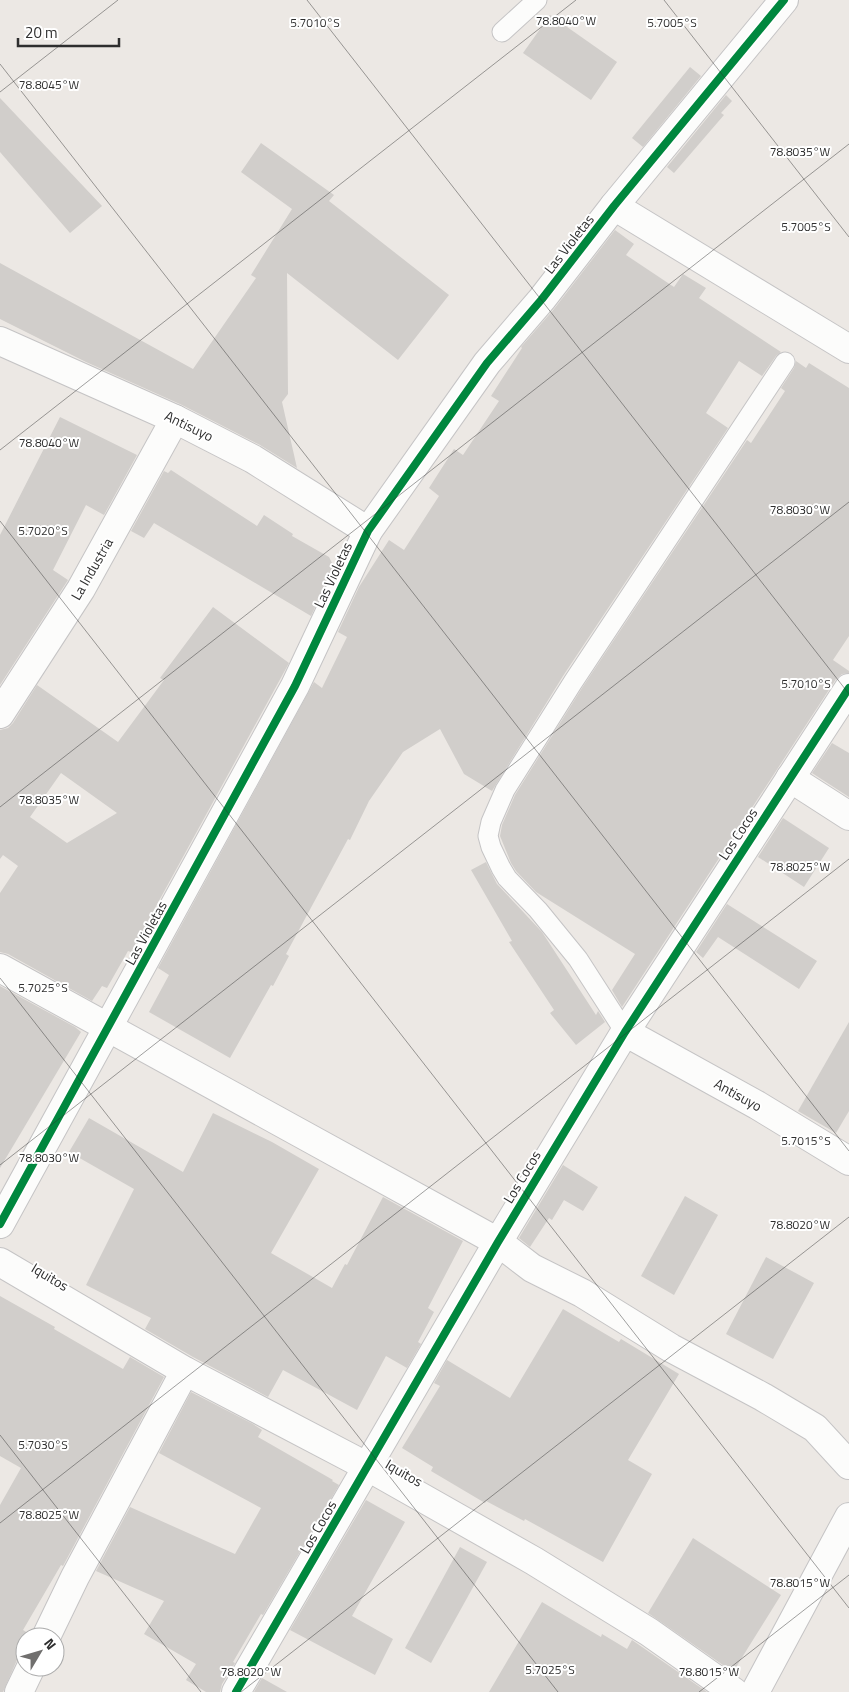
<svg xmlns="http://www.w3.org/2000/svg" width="849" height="1692" viewBox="0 0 849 1692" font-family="'Titillium Web',sans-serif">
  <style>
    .building { fill: #d1cecb; fill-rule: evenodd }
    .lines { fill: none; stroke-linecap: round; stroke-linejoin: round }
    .service-casing { stroke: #c5c4c5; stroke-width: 21 }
    .minor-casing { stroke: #c5c4c5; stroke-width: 30 }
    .service { stroke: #fcfcfb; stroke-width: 19 }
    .minor { stroke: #fcfcfb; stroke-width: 28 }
    .cycleway-casing { stroke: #fff; stroke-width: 11 }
    .cycleway { stroke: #00873e; stroke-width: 8 }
    .ticks { fill: none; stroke: #2e2e2e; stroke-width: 1; stroke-opacity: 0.45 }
    .labels { text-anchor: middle; stroke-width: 4; stroke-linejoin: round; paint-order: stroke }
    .street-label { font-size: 14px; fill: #2e2e2e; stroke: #fff }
    .ticks-label { font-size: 12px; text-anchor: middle; fill: #2e2e2e; stroke: #fff; stroke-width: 4; stroke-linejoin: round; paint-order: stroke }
  </style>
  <rect width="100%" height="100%" fill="#ece8e4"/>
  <g class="building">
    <polygon points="550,15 617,62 591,100 523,53"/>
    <polygon points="690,67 701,76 643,147 632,138"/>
    <polygon points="726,95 732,101 721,113 724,115 674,173 667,167"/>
    <polygon points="0,98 102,206 70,233 0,152"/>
    <polygon points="261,143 334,195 329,201 449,295 398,360 287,273 288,394 282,402 297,468 260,445 182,405 86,362 0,319 0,263 193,369 256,278 251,275 292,209 241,172"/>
    <polygon points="615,230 634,244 626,255 674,287 683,274 706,288 699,298 781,352 776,356 762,376 739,361 706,413 728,428 563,676 492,791 464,774 440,729 403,752 369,801 350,840 348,839 286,954 289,956 273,986 271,985 230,1058 149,1012 169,975 158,968 314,682 322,688 347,637 338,632 359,587 389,540 404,550 439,496 429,488 454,449 463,455 499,401 491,396 522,348 521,347 554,309"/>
    <polygon points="796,361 806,368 809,363 849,388 849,636 833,660 849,671 849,673 842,674 836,679 622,1007 612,990 635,954 536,892 516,871 511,863 500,836 502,825 515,795 582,688 747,440 751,443 785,391 781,388 794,368"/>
    <polygon points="60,417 137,455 104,515 86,505 53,570 68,580 0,685 0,535"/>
    <polygon points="171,470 257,526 264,515 293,534 292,536 329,557 334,567 311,616 154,523 144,538 131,531 164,471 168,473"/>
    <path d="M 213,607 L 289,663 L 131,952 L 128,951 L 107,988 L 102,986 L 92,1001 L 8,954 L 0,952 L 0,893 L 18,866 L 3,855 L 0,859 L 0,730 L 8,728 L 13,723 L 37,685 L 118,742 L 164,680 L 160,678 ZM 61,773 L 117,813 L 67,843 L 30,817 Z"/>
    <polygon points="832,743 849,753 849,797 812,773"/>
    <polygon points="783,818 829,848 804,887 758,857"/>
    <polygon points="486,862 497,884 542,932 596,1015 598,1011 605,1022 576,1045 550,1013 554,1010 509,942 512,941 471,870"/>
    <polygon points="727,904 817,961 799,989 718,937 703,958 696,952"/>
    <polygon points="0,986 75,1027 81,1032 0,1168"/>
    <polygon points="849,1022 849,1111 836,1133 798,1111"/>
    <polygon points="213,1113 272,1142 319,1169 271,1253 332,1288 345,1264 347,1265 383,1197 463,1241 428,1308 434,1312 418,1342 421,1344 407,1368 386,1356 357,1410 283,1370 268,1397 193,1357 145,1329 151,1318 86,1285 134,1189 69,1152 89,1118 183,1172"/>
    <polygon points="563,1165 598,1187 583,1211 564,1200 552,1220 549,1218 530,1247 519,1238"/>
    <polygon points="685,1196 718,1215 674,1295 641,1276"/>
    <polygon points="766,1257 814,1283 773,1359 726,1334"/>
    <polygon points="0,1296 55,1327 54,1329 123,1369 130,1357 164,1377 63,1566 61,1565 23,1630 31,1635 31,1637 25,1637 25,1652 17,1660 3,1692 0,1692 0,1505 21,1468 0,1456"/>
    <polygon points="563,1309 619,1342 621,1339 679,1374 628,1460 652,1474 603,1562 525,1519 524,1521 486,1501 485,1503 431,1471 433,1467 402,1448 440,1386 434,1383 447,1360 510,1398"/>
    <polygon points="191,1392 253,1424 262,1430 258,1437 333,1480 332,1481 339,1485 263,1615 261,1614 233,1662 235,1663 222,1684 220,1692 206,1692 186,1680 196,1664 144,1634 164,1601 96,1571 130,1507 235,1554 261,1508 159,1453"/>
    <polygon points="366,1500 405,1522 352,1616 393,1639 375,1675 290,1630"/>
    <polygon points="693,1538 781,1595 733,1672 648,1613"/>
    <polygon points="460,1547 487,1562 431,1663 405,1648"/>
    <polygon points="542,1602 601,1637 602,1634 627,1649 632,1640 707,1692 489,1692"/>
    <polygon points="262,1678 287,1692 254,1692"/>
  </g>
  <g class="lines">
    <g class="service-casing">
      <g id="service">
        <polyline points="502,32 537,0"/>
        <polyline points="625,1032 578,959 538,910 507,878 501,868 491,847 488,836 491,822 505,790 573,682 785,362"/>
      </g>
    </g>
    <g class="minor-casing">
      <g id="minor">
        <polyline points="614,206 849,349"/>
        <polyline points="0,341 175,419 253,459 368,531"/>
        <polyline points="0,714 81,589 175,419"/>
        <polyline points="790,778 849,816"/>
        <polyline points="0,968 498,1242 532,1268 582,1293 671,1348 763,1397 815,1428 849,1465"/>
        <polyline points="625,1032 757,1105 849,1161"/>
        <polyline points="0,1224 295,686 368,531 487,363 542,299 614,206 784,0"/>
        <polyline points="0,1262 185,1371 368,1467 534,1561 649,1632 734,1692"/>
        <polyline points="46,1637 75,1577 185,1371"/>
        <polyline points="19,1692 31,1667"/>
        <polyline points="236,1692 498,1242 625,1032 849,688"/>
        <polyline points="755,1692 849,1517"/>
      </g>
    </g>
    <use href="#service" class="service"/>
    <use href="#minor" class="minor"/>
    <g class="cycleway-casing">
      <g id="cycleway">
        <polyline points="0,1224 295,686 368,531 487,363 542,299 614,206 784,0"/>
        <polyline points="236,1692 498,1242 625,1032 849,688"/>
      </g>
    </g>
    <use href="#cycleway" class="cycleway"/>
  </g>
  <path class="ticks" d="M 307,0 L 849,694M 664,0 L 849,237M 0,64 L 849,1151M 0,92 L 118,0M 0,450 L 576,0M 0,521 L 849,1608M 0,807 L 849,144M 0,978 L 558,1692M 0,1165 L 849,502M 0,1435 L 201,1692M 0,1523 L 849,859M 241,1692 L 849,1217M 699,1692 L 849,1575"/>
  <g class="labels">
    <g class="street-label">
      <text transform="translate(569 244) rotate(-52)" y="5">Las Violetas</text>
      <text transform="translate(189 426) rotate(26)" y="5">Antisuyo</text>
      <text transform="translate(92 569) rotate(-60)" y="5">La Industria</text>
      <text transform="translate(333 575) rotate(-65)" y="5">Las Violetas</text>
      <text transform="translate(738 834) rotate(-57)" y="5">Los Cocos</text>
      <text transform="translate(146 933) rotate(-61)" y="5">Las Violetas</text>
      <text transform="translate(738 1095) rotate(29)" y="5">Antisuyo</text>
      <text transform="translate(522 1177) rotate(-59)" y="5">Los Cocos</text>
      <text transform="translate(50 1277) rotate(31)" y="5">Iquitos</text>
      <text transform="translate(404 1473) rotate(30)" y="5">Iquitos</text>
      <text transform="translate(318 1527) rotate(-60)" y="5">Los Cocos</text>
    </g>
  </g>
  <g class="ticks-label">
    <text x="566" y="25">78.8040°W</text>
    <text x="315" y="27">5.7010°S</text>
    <text x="672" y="27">5.7005°S</text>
    <text x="49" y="89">78.8045°W</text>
    <text x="800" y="156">78.8035°W</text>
    <text x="806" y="231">5.7005°S</text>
    <text x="49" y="447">78.8040°W</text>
    <text x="800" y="514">78.8030°W</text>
    <text x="43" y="535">5.7020°S</text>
    <text x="806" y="688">5.7010°S</text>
    <text x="49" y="804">78.8035°W</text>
    <text x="800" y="871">78.8025°W</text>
    <text x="43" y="992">5.7025°S</text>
    <text x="806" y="1145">5.7015°S</text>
    <text x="49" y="1162">78.8030°W</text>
    <text x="800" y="1229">78.8020°W</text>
    <text x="43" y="1449">5.7030°S</text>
    <text x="49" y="1519">78.8025°W</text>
    <text x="800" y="1587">78.8015°W</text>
    <text x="550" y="1674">5.7025°S</text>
    <text x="251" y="1676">78.8020°W</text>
    <text x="709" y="1676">78.8015°W</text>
  </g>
  <g transform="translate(40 1652) rotate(52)"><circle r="24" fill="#ffffff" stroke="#ababab"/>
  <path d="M0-4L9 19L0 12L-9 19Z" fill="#706f6e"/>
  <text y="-8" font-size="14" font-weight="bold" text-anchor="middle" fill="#2e2e2e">N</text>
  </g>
  <path d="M18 38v8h101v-8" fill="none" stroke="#2e2e2e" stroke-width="2.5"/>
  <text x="25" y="38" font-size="15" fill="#2e2e2e" stroke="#ffffff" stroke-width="4" paint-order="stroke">20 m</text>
</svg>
